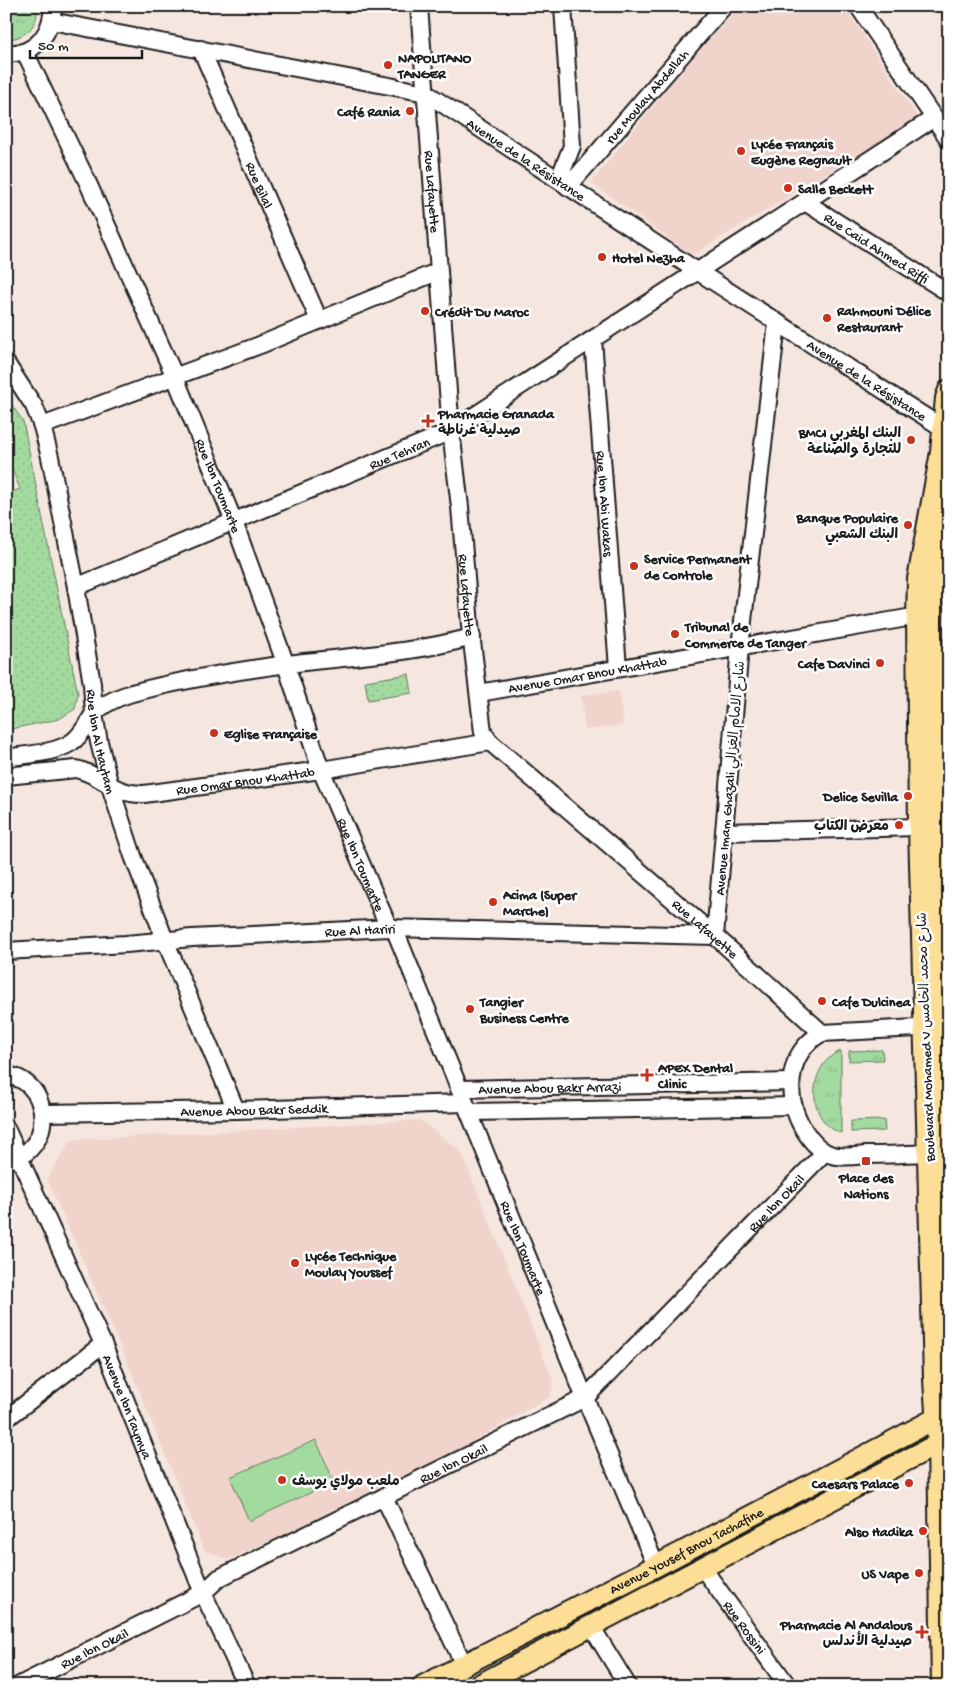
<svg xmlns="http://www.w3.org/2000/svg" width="955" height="1692" viewBox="0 0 955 1692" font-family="'Gochi Hand','Playpen Sans Arabic',sans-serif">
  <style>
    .built { fill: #f0d4cb }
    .grass { fill: url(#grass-tufts); stroke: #607b5e }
    .park { fill: url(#park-dots); stroke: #607b5e }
    .garden { fill: #a3da9f; stroke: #607b5e }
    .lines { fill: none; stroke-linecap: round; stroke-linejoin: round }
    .minor-casing { stroke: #1c1c1c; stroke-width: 20 }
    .major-casing { stroke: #1c1c1c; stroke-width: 24 }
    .minor { stroke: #fff; stroke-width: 16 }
    .major { stroke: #fdde96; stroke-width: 20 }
    .poi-dot { fill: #c8321e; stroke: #fff; stroke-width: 2 }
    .labels { text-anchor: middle; stroke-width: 5; stroke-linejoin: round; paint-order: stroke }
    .poi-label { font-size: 14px; font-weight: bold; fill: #1c1c1c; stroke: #fff; text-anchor: start }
    .street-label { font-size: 14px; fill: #1c1c1c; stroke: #fff }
  </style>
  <defs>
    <pattern id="grass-tufts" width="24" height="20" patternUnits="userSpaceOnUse" patternTransform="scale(1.25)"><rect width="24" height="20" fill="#a3da9f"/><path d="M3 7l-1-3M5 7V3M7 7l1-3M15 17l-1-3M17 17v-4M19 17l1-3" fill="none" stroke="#8cba88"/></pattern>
    <pattern id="park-dots" width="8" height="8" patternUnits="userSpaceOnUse" patternTransform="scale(1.25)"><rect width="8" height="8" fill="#a3da9f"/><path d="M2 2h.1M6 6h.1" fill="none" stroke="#8cba88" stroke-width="1.8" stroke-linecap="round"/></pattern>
  </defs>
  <rect width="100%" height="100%" fill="#f6e6e0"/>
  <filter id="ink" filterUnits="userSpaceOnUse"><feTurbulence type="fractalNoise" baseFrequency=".02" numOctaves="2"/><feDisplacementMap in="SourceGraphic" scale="10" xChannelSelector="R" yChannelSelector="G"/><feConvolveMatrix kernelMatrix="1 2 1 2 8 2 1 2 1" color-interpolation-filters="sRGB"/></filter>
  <g filter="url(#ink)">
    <g class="built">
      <polygon points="740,6 844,6 918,118 692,255 591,183 677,76"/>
      <polygon points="619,691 623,725 585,730 581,695"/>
      <polygon points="420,1120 461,1151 554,1383 549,1397 407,1479 228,1560 204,1550 129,1366 47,1179 71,1140"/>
    </g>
    <g class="grass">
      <path d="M 6,6 L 37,6 C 39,26 25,39 6,39 Z"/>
      <polygon points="882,1050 883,1060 849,1061 849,1051"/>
      <path d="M 841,1051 L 841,1133 C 805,1122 807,1063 841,1051 Z"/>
      <polygon points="884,1120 885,1131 851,1132 851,1121"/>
    </g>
    <g class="park">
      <polygon points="6,397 23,421 78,694 75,709 59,719 6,730 6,494 20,489 6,455"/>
      <polygon points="409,674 412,693 368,700 365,681"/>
    </g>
    <polygon class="garden" points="316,1440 334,1482 249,1521 230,1477"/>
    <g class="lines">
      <g class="minor-casing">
        <g id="minor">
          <path id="s1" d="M 419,6 L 451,431 L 460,507 L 470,625 L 483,732 L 490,742 L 715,936 L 822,1033"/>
          <polyline points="858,6 949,140"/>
          <path id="s2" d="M 51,21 L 426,93 L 697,271 L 949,432"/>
          <path id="s3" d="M 201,49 L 319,320"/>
          <path id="s4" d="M 25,52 L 87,181 L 175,377 L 234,522 L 286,665 L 321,770 L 389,928"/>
          <path d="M 6,54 C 12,53 20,53 26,51 C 44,43 52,25 53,6"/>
          <polyline points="559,179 572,146 563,6"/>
          <path id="s5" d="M 568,187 L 724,6"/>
          <path id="s6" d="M 805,202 L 949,293"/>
          <path id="s7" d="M 593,339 L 618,668"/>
          <path id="s8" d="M 6,363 L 34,406 L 42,426 L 50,457 L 76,587 L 92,684 L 94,714 L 99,742 L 110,786 L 133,856 L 165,940 L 236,1110"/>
          <polyline points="42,426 260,345 439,271"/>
          <path id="s9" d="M 76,587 L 451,431 L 934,118"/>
          <path id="s10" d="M 479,693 L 907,618 L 927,616"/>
          <path d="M 6,758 C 27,754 54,754 72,742 C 82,735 86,725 93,715 C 102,704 119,697 132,693 C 188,678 247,669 304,662 C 360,656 418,652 472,637"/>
          <path id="s11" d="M 6,776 L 76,769 C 103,775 113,795 144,794 L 321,770 L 490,742"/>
          <polyline points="724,832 919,827"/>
          <path id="s12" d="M 394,928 L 585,1398 L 656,1566"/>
          <polyline points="715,936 740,647 777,323"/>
          <path id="s13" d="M 6,951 L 126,944 L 192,938 L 389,928 L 715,936"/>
          <path d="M 6,1075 C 42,1079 54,1125 30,1149 C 24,1156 15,1158 6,1161"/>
          <path id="s14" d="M 459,1089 L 791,1082"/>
          <polyline points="469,1112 794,1106"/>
          <path id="s15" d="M 43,1113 L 236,1110 L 465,1103"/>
          <path id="s16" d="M 6,1128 L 103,1344 L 203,1593 L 247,1686"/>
          <path d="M 928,1153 C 907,1154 887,1155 866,1155 C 855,1156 843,1158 832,1155 C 819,1151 811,1141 804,1130 C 784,1098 786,1052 822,1033 L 936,1027"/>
          <polyline points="6,1419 103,1344"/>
          <polyline points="384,1497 464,1665"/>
          <path id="s17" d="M 702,1567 L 788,1686"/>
          <polyline points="591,1626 628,1686"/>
          <path id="s18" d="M 18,1686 L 203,1593 L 219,1578 L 585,1398 L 825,1152"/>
        </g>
      </g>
      <g class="major-casing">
        <g id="major">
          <polyline points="947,495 933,583 932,622 949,1384"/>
          <path id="s19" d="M 423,1686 L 656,1566 L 946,1413"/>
          <polyline points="477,1686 949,1438"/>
          <polyline points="942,1686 938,1444 934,1379 919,827 917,617 918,579 941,452 946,398 949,390"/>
        </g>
      </g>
      <use href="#minor" class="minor"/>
      <use href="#major" class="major"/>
    </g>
  </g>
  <g class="poi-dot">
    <circle cx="388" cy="65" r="5"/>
    <circle cx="410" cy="111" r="5"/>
    <circle cx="741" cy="151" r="5"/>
    <circle cx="788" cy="188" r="5"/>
    <circle cx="602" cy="257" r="5"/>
    <circle cx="425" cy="311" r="5"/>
    <circle cx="827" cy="318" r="5"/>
    <path d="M425.5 413.5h5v5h5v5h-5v5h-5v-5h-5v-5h5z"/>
    <circle cx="911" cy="440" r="5"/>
    <circle cx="908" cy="525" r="5"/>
    <circle cx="634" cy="566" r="5"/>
    <circle cx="675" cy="634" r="5"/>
    <circle cx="880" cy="663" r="5"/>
    <circle cx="214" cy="733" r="5"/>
    <circle cx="908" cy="796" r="5"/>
    <circle cx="899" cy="825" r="5"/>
    <circle cx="493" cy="902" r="5"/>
    <circle cx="822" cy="1001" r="5"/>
    <circle cx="470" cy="1009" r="5"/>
    <path d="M644.5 1067.5h5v5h5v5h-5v5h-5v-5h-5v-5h5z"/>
    <rect x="861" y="1156" width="10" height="10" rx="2.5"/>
    <circle cx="295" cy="1263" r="5"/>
    <circle cx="282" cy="1480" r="5"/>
    <circle cx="909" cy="1483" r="5"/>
    <circle cx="923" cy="1531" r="5"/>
    <circle cx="919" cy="1573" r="5"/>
    <path d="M919.5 1624.5h5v5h5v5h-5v5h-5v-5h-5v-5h5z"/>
  </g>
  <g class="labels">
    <g class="poi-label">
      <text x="398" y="62">NAPOLITANO<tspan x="398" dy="16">TANGER</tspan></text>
      <text x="400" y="116" text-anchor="end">Café Rania</text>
      <text x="751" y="148">Lycée Français<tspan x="751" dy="16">Eugène Regnault</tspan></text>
      <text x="798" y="193">Salle Beckett</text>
      <text x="612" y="262">Hotel Nezha</text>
      <text x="837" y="315">Rahmouni Délice<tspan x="837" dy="16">Restaurant</tspan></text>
      <text x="435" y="316">Crédit Du Maroc</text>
      <text x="438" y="418">Pharmacie Granada<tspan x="438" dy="16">صيدلية غرناطة</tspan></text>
      <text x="901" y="437" text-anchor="end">BMCI البنك المغربي<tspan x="901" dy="16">للتجارة والصناعة</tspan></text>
      <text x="898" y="522" text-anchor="end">Banque Populaire<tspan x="898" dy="16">البنك الشعبي</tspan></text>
      <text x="644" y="563">Service Permanent<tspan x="644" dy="16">de Controle</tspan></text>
      <text x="685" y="631">Tribunal de<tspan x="685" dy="16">Commerce de Tanger</tspan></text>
      <text x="870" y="668" text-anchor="end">Cafe DaVinci</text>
      <text x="224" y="738">Eglise Française</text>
      <text x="898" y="801" text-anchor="end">Delice Sevilla</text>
      <text x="889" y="830" text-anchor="end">معرض الكتاب</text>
      <text x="503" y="899">Acima (Super<tspan x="503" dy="16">Marche)</tspan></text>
      <text x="480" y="1006">Tangier<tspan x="480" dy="16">Business Centre</tspan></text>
      <text x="832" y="1006">Cafe Dulcinea</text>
      <text x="658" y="1072">APEX Dental<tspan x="658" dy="16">Clinic</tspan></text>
      <text x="866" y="1182" text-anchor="middle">Place des<tspan x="866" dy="16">Nations</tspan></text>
      <text x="305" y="1260">Lycée Technique<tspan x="305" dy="16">Moulay Youssef</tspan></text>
      <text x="292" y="1485">ملعب مولاي يوسف</text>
      <text x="899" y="1488" text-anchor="end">Caesars Palace</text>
      <text x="913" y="1536" text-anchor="end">Also Hadika</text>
      <text x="909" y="1578" text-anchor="end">US Vape</text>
      <text x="912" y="1629" text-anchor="end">Pharmacie Al Andalous<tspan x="912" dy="16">صيدلية الأندلس</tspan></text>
    </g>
    <g class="street-label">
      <text dy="5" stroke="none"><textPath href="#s5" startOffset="120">rue Moulay Abdellah</textPath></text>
      <text dy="5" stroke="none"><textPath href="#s2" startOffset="502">Avenue de la Résistance</textPath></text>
      <text dy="5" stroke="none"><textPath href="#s3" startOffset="148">Rue Bilal</textPath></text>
      <text dy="5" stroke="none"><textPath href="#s1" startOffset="186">Rue Lafayette</textPath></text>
      <text dy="5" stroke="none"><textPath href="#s6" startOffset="85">Rue Caid Ahmed Riffi</textPath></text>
      <text dy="5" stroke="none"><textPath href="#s2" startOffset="908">Avenue de la Résistance</textPath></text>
      <text dy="5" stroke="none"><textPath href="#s9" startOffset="350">Rue Tehran</textPath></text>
      <text dy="5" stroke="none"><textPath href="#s4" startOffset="475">Rue Ibn Toumarte</textPath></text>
      <text dy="5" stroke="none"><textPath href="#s7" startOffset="165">Rue Ibn Abi Wakas</textPath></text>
      <text dy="5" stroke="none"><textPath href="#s1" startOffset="591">Rue Lafayette</textPath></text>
      <text dy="5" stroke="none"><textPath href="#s10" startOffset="110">Avenue Omar Bnou Khattab</textPath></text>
      <text dy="5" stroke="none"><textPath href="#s8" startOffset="394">Rue Ibn Al Haytam</textPath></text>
      <text transform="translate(729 778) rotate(-85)" y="5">Avenue Imam Ghazali شارع الامام الغزالي</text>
      <text dy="5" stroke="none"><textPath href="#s11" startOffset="246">Rue Omar Bnou Khattab</textPath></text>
      <text dy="5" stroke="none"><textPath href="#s4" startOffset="880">Rue Ibn Toumarte</textPath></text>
      <text dy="5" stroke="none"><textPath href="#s1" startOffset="1026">Rue Lafayette</textPath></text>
      <text dy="5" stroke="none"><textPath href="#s13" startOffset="355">Rue Al Hariri</textPath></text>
      <text transform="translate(925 1037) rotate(-92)" y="5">Boulevard Mohamed V شارع محمد الخامس</text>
      <text dy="5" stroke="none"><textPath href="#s14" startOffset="91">Avenue Abou Bakr Arrazi</textPath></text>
      <text dy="5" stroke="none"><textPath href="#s15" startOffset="211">Avenue Abou Bakr Seddik</textPath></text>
      <text dy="5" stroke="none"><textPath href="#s18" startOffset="910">Rue Ibn Okail</textPath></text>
      <text dy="5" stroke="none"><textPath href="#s12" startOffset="345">Rue Ibn Toumarte</textPath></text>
      <text dy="5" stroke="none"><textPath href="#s16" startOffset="304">Avenue Ibn Taymya</textPath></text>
      <text dy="5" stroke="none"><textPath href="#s18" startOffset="490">Rue Ibn Okail</textPath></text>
      <text dy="5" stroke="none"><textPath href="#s19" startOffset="296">Avenue Yousef Bnou Tachafine</textPath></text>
      <text dy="5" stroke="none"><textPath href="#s17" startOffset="74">Rue Rossini</textPath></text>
      <text dy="5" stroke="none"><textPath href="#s18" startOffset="85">Rue Ibn Okail</textPath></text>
    </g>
  </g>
  <rect width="955" height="1692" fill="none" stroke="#fff" stroke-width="25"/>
  <rect x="12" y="12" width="930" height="1667" fill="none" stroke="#1c1c1c" stroke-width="2" filter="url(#ink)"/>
  <path d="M30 50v8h112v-8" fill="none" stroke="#1c1c1c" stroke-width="2.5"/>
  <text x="38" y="50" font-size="15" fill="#1c1c1c" stroke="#ffffff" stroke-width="4" paint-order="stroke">50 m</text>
</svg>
